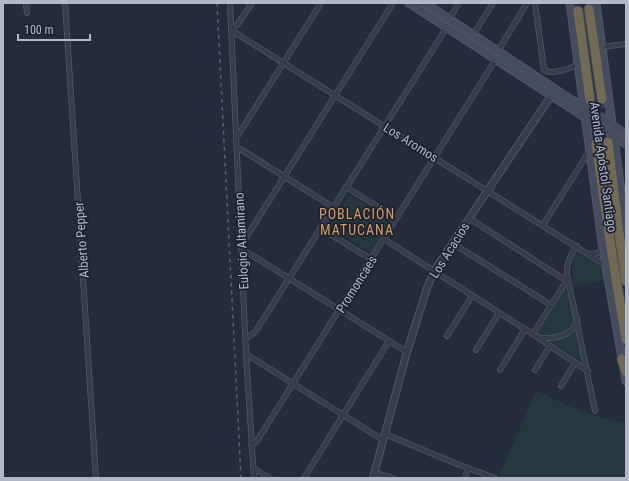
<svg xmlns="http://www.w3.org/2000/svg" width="629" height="481" viewBox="0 0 629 481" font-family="'Roboto Condensed',sans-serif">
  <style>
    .green { fill: #25383d }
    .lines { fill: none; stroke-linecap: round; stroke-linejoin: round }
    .motorway-tunnel { stroke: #384051; stroke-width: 9; stroke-dasharray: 9 4.5; stroke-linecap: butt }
    .minor-casing { stroke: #525867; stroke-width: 6 }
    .tertiary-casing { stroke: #525867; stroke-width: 8 }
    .secondary-casing { stroke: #525867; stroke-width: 9 }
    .motorway-casing { stroke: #424857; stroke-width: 11 }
    .minor { stroke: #363d4c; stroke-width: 4.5 }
    .tertiary { stroke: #363d4c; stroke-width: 6 }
    .secondary { stroke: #444c5f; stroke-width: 7 }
    .motorway { stroke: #726a53; stroke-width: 9 }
    .rail { stroke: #586173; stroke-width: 1.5; stroke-dasharray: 4 4; stroke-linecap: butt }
    .labels { text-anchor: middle; stroke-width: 3.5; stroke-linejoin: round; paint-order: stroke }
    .street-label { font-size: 13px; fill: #b2b8c8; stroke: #1c2231 }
    .neighbourhood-label { font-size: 14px; letter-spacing: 1px; fill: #d69f5f; stroke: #1c2231 }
  </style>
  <rect width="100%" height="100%" fill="#232b3c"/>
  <g class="green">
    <polygon points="349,195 391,219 371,253 329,227"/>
    <path d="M 577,252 L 602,267 L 604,280 L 574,286 C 571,273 570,264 577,252 Z"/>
    <polygon points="566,285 583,362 537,334"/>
    <polygon points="536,391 583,412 626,424 626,478 504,478 499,476"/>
  </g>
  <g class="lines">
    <g class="motorway-tunnel">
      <polyline points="602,99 608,142"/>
      <polyline points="590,100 596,144"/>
    </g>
    <g class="minor-casing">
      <g id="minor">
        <polyline points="26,3 27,13"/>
        <polyline points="65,3 96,478"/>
        <polyline points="230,3 246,354 254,478"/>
        <polyline points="252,3 237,25 231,30 605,265"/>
        <path d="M 535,3 L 544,70 C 551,75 572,69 578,63"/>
        <polyline points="449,19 459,3"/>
        <polyline points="473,35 493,3"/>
        <polyline points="602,47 626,44"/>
        <polyline points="498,51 527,3"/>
        <polyline points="237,137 321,3"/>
        <polyline points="237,147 333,207"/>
        <polyline points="346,187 396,218"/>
        <polyline points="469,218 562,278 568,279"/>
        <polyline points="543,225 590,150"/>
        <polyline points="320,228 371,259"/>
        <path d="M 384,239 L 539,338 C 555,339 575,336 577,318"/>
        <polyline points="452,243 551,305"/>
        <polyline points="242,244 393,3"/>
        <path d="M 577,246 C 570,255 566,263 567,274 L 595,411"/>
        <polyline points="242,249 407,352"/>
        <polyline points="589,254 598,253 603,249"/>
        <polyline points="533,334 565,283 568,279"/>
        <polyline points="447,336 472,296"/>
        <polyline points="539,338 550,346 588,371"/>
        <polyline points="246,339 256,331 447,27"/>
        <polyline points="476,350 499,313"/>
        <polyline points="246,354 383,440"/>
        <polyline points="500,370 525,329"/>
        <polyline points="535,370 550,346"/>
        <polyline points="561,386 575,363"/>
        <polyline points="385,434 457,464 495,478"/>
        <polyline points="251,445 257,441 496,59"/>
        <polyline points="253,468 270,478"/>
        <polyline points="375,473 393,478"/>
        <polyline points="304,478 389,341"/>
        <polyline points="465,478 468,468"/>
      </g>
    </g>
    <g class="tertiary-casing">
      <polyline id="tertiary" points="373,478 407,352 427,288 434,271 553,93"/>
    </g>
    <g class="secondary-casing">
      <g id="secondary">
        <polyline points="409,3 626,144"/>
        <polyline points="425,3 567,97 626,134"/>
        <polyline points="570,3 603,249 626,381"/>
        <polyline points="596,3 626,229"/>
      </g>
    </g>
    <g class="motorway-casing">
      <g id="motorway">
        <polyline points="589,9 602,99"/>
        <polyline points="578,11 590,100"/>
        <polyline points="608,142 618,226 626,281"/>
        <polyline points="596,144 612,254 626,339"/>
        <polyline points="622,359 626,372"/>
      </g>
    </g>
    <use href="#minor" class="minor"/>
    <use href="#tertiary" class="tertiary"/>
    <use href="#secondary" class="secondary"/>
    <use href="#motorway" class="motorway"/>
    <polyline class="rail" points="217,3 241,478"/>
  </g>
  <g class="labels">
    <g class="street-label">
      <text transform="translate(411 142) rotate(32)" y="5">Los Aromos</text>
      <text transform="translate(604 167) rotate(82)" y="5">Avenida Apóstol Santiago</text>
      <text transform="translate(81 240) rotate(-94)" y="5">Alberto Pepper</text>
      <text transform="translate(241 241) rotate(-93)" y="5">Eulogio Altamirano</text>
      <text transform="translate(449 250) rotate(-58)" y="5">Los Acacios</text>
      <text transform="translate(356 284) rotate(-58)" y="5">Promoncaes</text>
    </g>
    <g class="neighbourhood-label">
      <text x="357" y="219">POBLACIÓN<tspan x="357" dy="16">MATUCANA</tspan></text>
    </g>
  </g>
  <rect width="629" height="481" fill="none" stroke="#b2b8c8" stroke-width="8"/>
  <path d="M18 34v6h72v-6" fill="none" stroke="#b2b8c8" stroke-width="2"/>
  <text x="24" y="34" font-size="12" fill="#b2b8c8" stroke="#1c2231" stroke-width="3" paint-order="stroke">100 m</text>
</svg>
